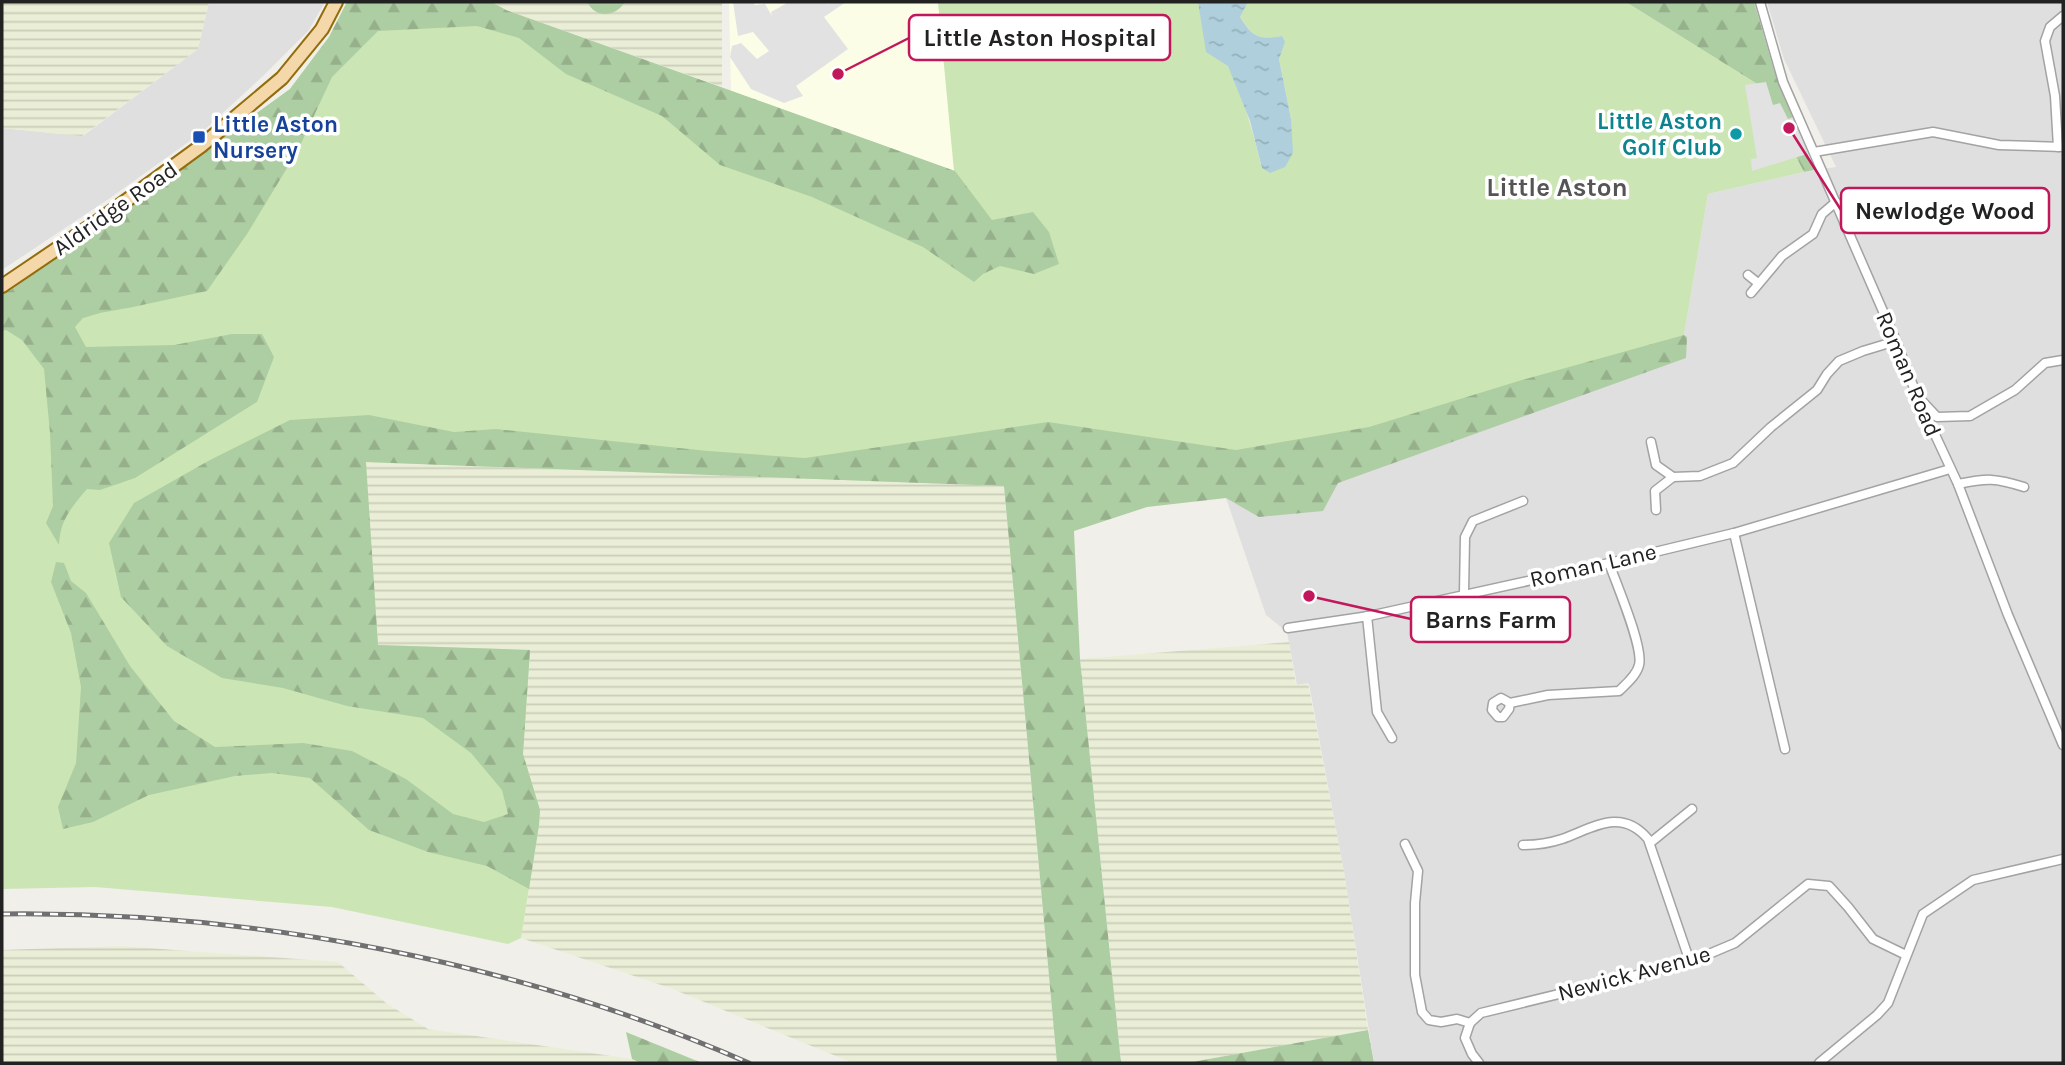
<svg xmlns="http://www.w3.org/2000/svg" width="2065" height="1065" viewBox="0 0 2065 1065" font-family="Karla,sans-serif">
  <style>
    .residential { fill: #e0dfdf }
    .education { fill: #fcfde7 }
    .farmland { fill: url(#farmland-rules) }
    .grass { fill: #cbe6b4 }
    .forest { fill: url(#forest-firs) }
    .parking { fill: #e2e2e2 }
    .water { fill: url(#water-ripples) }
    .lines { fill: none; stroke-linecap: round; stroke-linejoin: round }
    .minor-casing { stroke: #a3a3a3; stroke-width: 11 }
    .primary-casing { stroke: #936c0c; stroke-width: 16 }
    .minor { stroke: #fff; stroke-width: 8 }
    .primary { stroke: #f5d8aa; stroke-width: 12 }
    .rail-casing { stroke: #707070; stroke-width: 5 }
    .rail { stroke: #fff; stroke-width: 2.5; stroke-dasharray: 8; stroke-linecap: butt }
    .culture-dot { fill: #0f9aa8; stroke: #fff; stroke-width: 2.5 }
    .transit-dot { fill: #1a4fb4; stroke: #fff; stroke-width: 2.5 }
    .labels { text-anchor: middle; stroke-width: 7; stroke-linejoin: round; paint-order: stroke }
    .culture-label { font-size: 23px; font-weight: bold; fill: #0d838f; stroke: #fff; text-anchor: end }
    .transit-label { font-size: 23px; font-weight: bold; fill: #164399; stroke: #fff; text-anchor: start }
    .street-label { font-size: 23px; fill: #222; stroke: #fff }
    .quarter-label { font-size: 26px; font-weight: bold; fill: #555; stroke: #fff }
    .leader { fill: none; stroke: #c2185b; stroke-width: 2.5 }
    .callout-dot { fill: #c2185b; stroke: #fff; stroke-width: 2.5 }
    .callout { fill: #fff; stroke: #c2185b; stroke-width: 2.5 }
    .callout-label { font-size: 24px; text-anchor: middle; font-weight: bold; fill: #222 }
  </style>
  <defs>
    <pattern id="farmland-rules" width="6" height="5" patternUnits="userSpaceOnUse" patternTransform="scale(1.75)"><rect width="6" height="5" fill="#ebeed7"/><path d="M0 2.5h6" fill="none" stroke="#c9ccb8"/></pattern>
    <pattern id="forest-firs" width="22" height="20" patternUnits="userSpaceOnUse" patternTransform="scale(1.75)"><rect width="22" height="20" fill="#adcda2"/><path d="M5 1l3.5 6h-7zM16 11l3.5 6h-7z" fill="#95b08b"/></pattern>
    <pattern id="water-ripples" width="26" height="14" patternUnits="userSpaceOnUse" patternTransform="scale(1.75)"><rect width="26" height="14" fill="#aecfdb"/><path d="M2 4q2-2 4 0t4 0M15 11q2-2 4 0t4 0" fill="none" stroke="#95b1bc"/></pattern>
  </defs>
  <rect width="100%" height="100%" fill="#f1efe9"/>
  <g class="residential">
    <polygon points="209,2 325,2 309,30 263,76 201,133 110,198 2,270 2,128 83,136 198,49"/>
    <polygon points="1767,2 2063,2 2063,1063 1374,1063 1344,872 1309,684 1297,685 1287,632 1266,615 1226,498 1684,335 1708,194 1804,172 1836,167 1784,59"/>
  </g>
  <polygon class="education" points="729,2 938,2 955,171 731,91"/>
  <g class="farmland">
    <polygon points="2,2 209,2 198,49 82,136 2,128"/>
    <polygon points="492,2 587,2 591,9 623,5 625,2 722,2 722,87 506,10"/>
    <polygon points="365,462 1004,486 1057,1063 853,1063 670,988 521,938 539,825 540,810 523,754 530,650 378,645"/>
    <polygon points="1289,642 1296,685 1308,683 1344,872 1368,1030 1187,1063 1121,1063 1080,659"/>
    <polygon points="121,946 338,962 386,1003 428,1029 632,1059 641,1063 2,1063 2,950"/>
  </g>
  <path class="grass" d="M 347,2 L 482,2 L 954,171 L 938,2 L 1198,2 C 1203,26 1217,43 1228,65 C 1244,98 1253,133 1262,168 L 1291,119 L 1279,59 L 1282,36 C 1257,40 1254,37 1240,17 L 1248,2 L 1626,2 L 1759,85 L 1804,172 L 1708,194 L 1684,335 L 1651,367 L 1338,483 L 1004,486 L 365,462 L 378,645 L 530,650 L 523,754 L 540,810 L 539,825 L 521,938 L 508,944 L 332,907 L 95,887 L 2,889 L 2,303 L 290,89 L 329,37 Z"/>
  <g class="forest">
    <path d="M 347,2 L 492,2 L 506,10 L 955,171 L 992,220 L 1033,212 L 1049,232 L 1059,264 L 1034,274 L 1000,266 L 983,274 L 974,282 L 923,247 L 812,197 L 720,165 L 662,116 L 566,74 L 519,38 L 477,26 L 378,31 L 332,77 L 298,150 L 247,234 L 207,291 L 133,307 L 100,313 L 83,318 L 75,327 L 86,347 L 174,345 L 232,334 L 262,334 L 274,357 L 257,402 L 135,478 L 100,490 L 87,489 C 71,508 60,520 59,545 L 46,523 L 53,506 L 50,433 L 44,369 L 22,340 L 6,330 L 2,331 L 2,294 L 11,290 L 290,89 L 329,37 Z"/>
    <path d="M 587,2 L 625,2 C 615,17 596,19 587,2 Z"/>
    <polygon points="1626,2 1754,2 1774,70 1814,170 1804,172 1759,85"/>
    <polygon points="1684,335 1687,337 1686,358 1338,483 1323,511 1259,517 1226,498 1147,507 1074,531 1080,659 1121,1063 1057,1063 1004,486 366,462 378,645 530,650 523,754 540,810 539,825 529,889 487,866 428,852 369,830 310,778 272,773 235,776 149,795 93,822 63,829 58,807 76,763 81,687 71,633 51,582 56,562 64,563 71,581 86,593 130,666 174,721 215,747 303,743 352,751 406,779 453,814 484,822 508,814 502,790 471,753 423,718 347,706 283,688 222,678 167,646 121,597 109,543 134,503 210,460 290,420 369,415 454,432 496,429 708,451 805,458 1048,422 1236,450 1369,427 1522,380"/>
    <polygon points="1368,1030 1374,1063 1187,1063"/>
    <polygon points="626,1032 702,1063 641,1063 632,1059"/>
  </g>
  <g class="parking">
    <polygon points="733,2 753,2 755,5 765,4 772,16 771,12 789,2 825,2 827,4 830,2 846,2 824,17 848,49 796,86 803,96 784,103 751,89 730,57 732,46 741,43 757,59 769,51 753,32 738,36"/>
    <polygon points="1766,82 1773,105 1780,103 1788,119 1796,116 1807,154 1752,171 1751,159 1757,158 1745,85"/>
  </g>
  <path class="water" d="M 1198,2 L 1248,2 L 1240,17 C 1253,37 1258,40 1282,36 L 1285,42 L 1279,59 L 1291,119 L 1293,153 L 1285,167 L 1270,173 L 1262,168 L 1250,121 L 1228,66 L 1206,52 Z"/>
  <g class="lines">
    <g class="minor-casing">
      <g id="minor">
        <polyline points="1760,2 1783,82 1896,341 1917,396 1958,484 2008,615 2063,745"/>
        <polyline points="2058,147 2055,96 2045,41 2050,27 2063,16"/>
        <polyline points="1814,152 1933,132 1999,145 2063,147"/>
        <polyline points="1748,275 1758,283"/>
        <polyline points="1751,293 1782,256 1813,234 1822,214 1836,202"/>
        <polyline points="1922,401 1937,417 1970,416 2015,390 2045,363 2063,360"/>
        <polyline points="1651,442 1656,465 1673,477"/>
        <path d="M 1958,484 C 1988,478 1995,478 2024,487"/>
        <polyline points="1656,510 1655,491 1673,477 1700,476 1733,463 1771,427 1817,390 1827,374 1839,361 1863,351 1896,341"/>
        <polyline points="1734,533 1785,749"/>
        <polyline points="1464,593 1465,537 1473,521 1523,501"/>
        <polyline points="1367,616 1377,712 1392,738"/>
        <polyline points="1288,628 1369,616 1609,563 1734,533 1950,469"/>
        <path d="M 1510,703 L 1509,709 L 1503,717 L 1498,717 L 1492,710 L 1493,703 L 1501,698 L 1510,703 L 1548,695 L 1619,691 C 1626,684 1637,675 1639,665 C 1644,648 1616,583 1609,563"/>
        <polyline points="1650,843 1692,809"/>
        <polyline points="1405,844 1418,871 1415,903 1415,975 1422,1012 1429,1020 1441,1022 1457,1019 1470,1023"/>
        <path d="M 1523,845 C 1536,845 1550,843 1562,839 C 1593,828 1621,807 1648,839 L 1690,962"/>
        <polyline points="1470,1023 1481,1013 1690,962 1735,943 1808,884 1829,886 1848,907 1873,939 1906,955"/>
        <polyline points="1470,1023 1465,1038 1472,1054 1479,1063"/>
        <polyline points="1819,1063 1877,1015 1888,1003 1923,914 1973,880 2063,859"/>
      </g>
    </g>
    <g class="primary-casing">
      <polyline id="primary" points="2,286 101,219 201,146 282,78 322,29 336,2"/>
    </g>
    <use href="#minor" class="minor"/>
    <use href="#primary" class="primary"/>
    <g class="rail-casing">
      <path id="rail" d="M 2,914 C 254,911 518,962 749,1063"/>
    </g>
    <use href="#rail" class="rail"/>
  </g>
  <circle class="culture-dot" cx="1736" cy="134" r="7"/>
  <rect class="transit-dot" x="192" y="130" width="14" height="14" rx="3.5"/>
  <g class="labels">
    <g class="culture-label">
      <text x="1722" y="129">Little Aston<tspan x="1722" dy="26">Golf Club</tspan></text>
    </g>
    <g class="transit-label">
      <text x="213" y="132">Little Aston<tspan x="213" dy="26">Nursery</tspan></text>
    </g>
    <g class="street-label">
      <text transform="translate(115 208) rotate(-35)" y="8">Aldridge Road</text>
      <text transform="translate(1909 374) rotate(67)" y="8">Roman Road</text>
      <text transform="translate(1593 565) rotate(-13)" y="8">Roman Lane</text>
      <text transform="translate(1634 973) rotate(-15)" y="8">Newick Avenue</text>
    </g>
    <g class="quarter-label">
      <text x="1557" y="196">Little Aston</text>
    </g>
  </g>
  <path class="leader" d="M838 74L909 38M1789 128L1841 210M1309 596L1411 619"/>
  <g class="callout-dot">
    <circle cx="838" cy="74" r="7"/>
    <circle cx="1789" cy="128" r="7"/>
    <circle cx="1309" cy="596" r="7"/>
  </g>
  <g class="callout">
    <rect x="909" y="15" width="261" height="45" rx="7"/>
    <rect x="1841" y="188" width="208" height="45" rx="7"/>
    <rect x="1411" y="597" width="159" height="45" rx="7"/>
  </g>
  <g class="callout-label">
    <text x="1040" y="46">Little Aston Hospital</text>
    <text x="1945" y="219">Newlodge Wood</text>
    <text x="1491" y="628">Barns Farm</text>
  </g>
  <rect width="2065" height="1065" fill="none" stroke="#222222" stroke-width="7"/>
</svg>
